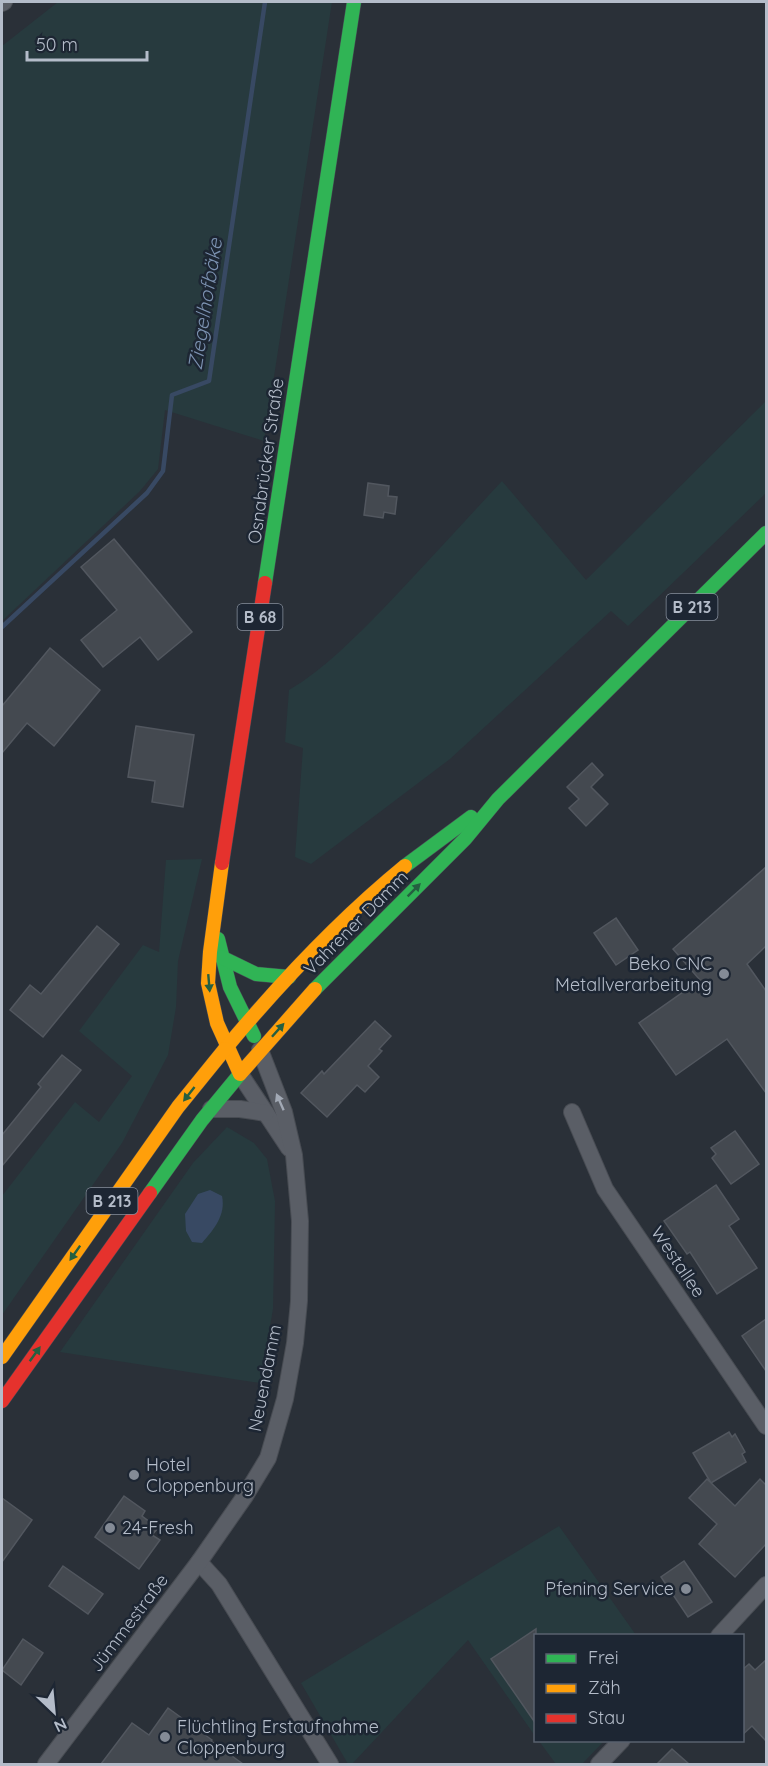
<svg xmlns="http://www.w3.org/2000/svg" width="768" height="1766" viewBox="0 0 768 1766" font-family="Quicksand,sans-serif">
  <style>
    .green { fill: #273a3e }
    .water { fill: #384963 }
    .lines { fill: none; stroke-linecap: round; stroke-linejoin: round }
    .stream { stroke: #384963; stroke-width: 4.5 }
    .building { fill: #444950; stroke: #52575f; stroke-width: 1.5 }
    .street-casing { stroke: #484c53; stroke-width: 18 }
    .fast-casing { stroke: #484c55; stroke-width: 15 }
    .slow-casing { stroke: #484c55; stroke-width: 15 }
    .jam-casing { stroke: #484c55; stroke-width: 15 }
    .street { stroke: #5a5e66; stroke-width: 16 }
    .fast { stroke: #30b455; stroke-width: 14 }
    .slow { stroke: #ff9f0a; stroke-width: 14 }
    .jam { stroke: #e5322d; stroke-width: 14 }
    .oneway { fill: #255f41 }
    .oneway2 { fill: #a2a9b5 }
    .poi-dot { fill: #848b96; stroke: #1d2633; stroke-width: 2 }
    .labels { text-anchor: middle; stroke-width: 5; stroke-linejoin: round; paint-order: stroke }
    .shield { fill: #1d2633; stroke: #878f9c; stroke-width: 1.5 }
    .shield-label { font-size: 16px; font-weight: bold; fill: #b4bcc9 }
    .street-label { font-size: 18px; fill: #b4bcc9; stroke: #1d2633 }
    .poi-label { font-size: 18px; fill: #b4bcc9; stroke: #1d2633; text-anchor: start }
    .water-label { font-size: 20px; font-style: italic; fill: #7c92b1; stroke: #1d2633 }
  </style>
  <rect width="100%" height="100%" fill="#2a3038"/>
  <g class="green">
    <polygon points="58,2 332,2 264,441 165,410 158,469 140,491 2,621 2,46"/>
    <path d="M 766,401 L 766,493 L 628,626 L 611,611 L 450,759 L 311,864 L 295,857 L 303,748 L 285,742 L 289,690 C 325,669 354,638 383,609 C 423,567 462,524 502,481 L 586,580 Z"/>
    <polygon points="202,859 178,961 176,1007 168,1055 122,1143 2,1315 2,1196 75,1102 99,1122 132,1076 79,1031 143,945 159,952 166,860"/>
    <polygon points="227,1127 254,1143 267,1159 275,1201 273,1309 260,1383 60,1352 193,1163"/>
    <polygon points="559,1526 636,1635 536,1636 535,1736 468,1640 352,1764 348,1764 301,1683"/>
    <polygon points="539,1741 604,1741 582,1764 556,1764"/>
  </g>
  <path class="water" d="M 210,1190 L 222,1196 C 226,1215 214,1229 202,1243 L 192,1242 L 186,1231 L 185,1214 L 198,1194 Z"/>
  <g class="lines">
    <polyline class="stream" points="2,627 147,493 163,471 172,395 209,381 265,2"/>
  </g>
  <g class="building">
    <polygon points="368,483 389,486 388,496 397,497 395,514 384,512 383,518 364,515"/>
    <polygon points="114,539 192,632 158,660 140,637 103,667 81,640 117,610 81,567"/>
    <polygon points="50,648 100,690 54,746 27,723 2,753 2,706"/>
    <polygon points="136,726 194,735 183,807 152,802 155,781 128,777"/>
    <polygon points="592,763 603,775 591,787 608,804 586,826 569,808 579,799 567,787"/>
    <polygon points="766,867 766,946 747,964 766,991 766,1093 727,1039 676,1075 639,1023 700,980 673,949"/>
    <polygon points="616,918 638,950 616,965 594,933"/>
    <polygon points="97,926 119,944 43,1037 10,1010 30,985 41,994"/>
    <polygon points="375,1021 391,1036 379,1049 382,1051 368,1066 379,1077 365,1092 357,1085 327,1117 301,1093 322,1071 324,1074"/>
    <polygon points="62,1055 81,1070 2,1166 2,1135 41,1087 38,1084"/>
    <polygon points="735,1131 759,1164 731,1184 712,1158 716,1154 711,1148"/>
    <polygon points="716,1185 739,1219 729,1226 757,1268 717,1294 690,1252 687,1254 664,1221"/>
    <polygon points="766,1319 766,1371 742,1336"/>
    <polygon points="729,1432 732,1437 735,1434 745,1452 742,1454 746,1462 711,1483 693,1453"/>
    <polygon points="707,1479 735,1506 760,1479 766,1485 766,1544 735,1577 699,1544 717,1524 689,1498"/>
    <polygon points="124,1496 145,1511 142,1516 158,1528 152,1535 160,1540 139,1569 95,1537"/>
    <polygon points="2,1498 32,1520 2,1562"/>
    <polygon points="684,1561 712,1602 688,1617 661,1577"/>
    <polygon points="63,1566 103,1594 88,1614 49,1586"/>
    <polygon points="536,1629 536,1724 491,1659"/>
    <polygon points="23,1639 43,1653 21,1685 2,1670"/>
    <polygon points="766,1660 766,1741 752,1726 742,1735 742,1670 749,1664 755,1670"/>
    <polygon points="168,1708 212,1740 211,1741 243,1764 101,1764 132,1723 149,1735"/>
    <polygon points="672,1749 689,1764 657,1764"/>
  </g>
  <g class="lines">
    <g class="street-casing">
      <g id="street">
        <polyline points="2,3 4,2"/>
        <polyline points="240,1074 289,1148"/>
        <polyline points="211,1109 240,1109 266,1113"/>
        <polyline points="572,1112 605,1189 766,1426"/>
        <polyline points="199,1562 219,1584 330,1764"/>
        <polyline points="719,1636 766,1585"/>
        <polyline points="46,1764 199,1562 245,1496 268,1458 285,1399 295,1343 299,1301 300,1221 294,1155 284,1112 260,1050"/>
        <polyline points="599,1764 622,1740"/>
      </g>
    </g>
    <g class="fast-casing">
      <g id="fast">
        <polyline points="265,583 354,2"/>
        <polyline points="405,866 471,817"/>
        <polyline points="218,939 230,987 254,1036"/>
        <polyline points="221,957 256,974 289,977"/>
        <polyline points="315,989 465,839 498,799 766,533"/>
        <polyline points="150,1193 202,1120 240,1074"/>
      </g>
    </g>
    <g class="slow-casing">
      <g id="slow">
        <polyline points="222,863 210,952 208,983 217,1023 240,1074 315,989"/>
        <path d="M 225,1049 C 280,983 339,920 405,866"/>
        <polyline points="2,1357 178,1107 225,1049"/>
      </g>
    </g>
    <g class="jam-casing">
      <g id="jam">
        <polyline points="222,863 265,583"/>
        <polyline points="2,1401 150,1193"/>
      </g>
    </g>
    <use href="#street" class="street"/>
    <use href="#fast" class="fast"/>
    <use href="#slow" class="slow"/>
    <use href="#jam" class="jam"/>
  </g>
  <defs><path id="oneway-solid" d="M-6-.8H1V-3.2L6.5 0L1 3.2V.8H-6Z" transform="scale(1.5)"/></defs>
  <g class="oneway">
    <use href="#oneway-solid" transform="translate(414 890) rotate(-45)"/>
    <use href="#oneway-solid" transform="translate(209 983) rotate(85)"/>
    <use href="#oneway-solid" transform="translate(278 1030) rotate(-48)"/>
    <use href="#oneway-solid" transform="translate(189 1094) rotate(128)"/>
    <use href="#oneway-solid" transform="translate(75 1253) rotate(125)"/>
    <use href="#oneway-solid" transform="translate(35 1354) rotate(-54)"/>
  </g>
  <use class="oneway2" href="#oneway-solid" transform="translate(280 1102) rotate(-114)"/>
  <g class="poi-dot">
    <circle cx="724" cy="974" r="6"/>
    <circle cx="134" cy="1475" r="6"/>
    <circle cx="110" cy="1528" r="6"/>
    <circle cx="686" cy="1589" r="6"/>
    <circle cx="165" cy="1737" r="6"/>
  </g>
  <g class="labels">
    <g class="shield">
      <rect x="666.5" y="594" width="51" height="26" rx="4.5"/>
      <rect x="237.5" y="604" width="45" height="26" rx="4.5"/>
      <rect x="86.5" y="1188" width="51" height="26" rx="4.5"/>
    </g>
    <g class="shield-label">
      <text x="692" y="613">B 213</text>
      <text x="260" y="623">B 68</text>
      <text x="112" y="1207">B 213</text>
    </g>
    <g class="street-label">
      <text transform="translate(266 461) rotate(-82)" y="6">Osnabrücker Straße</text>
      <text transform="translate(356 923) rotate(-45)" y="6">Vahrener Damm</text>
      <text transform="translate(678 1262) rotate(56)" y="6">Westallee</text>
      <text transform="translate(265 1378) rotate(-79)" y="6">Neuendamm</text>
      <text transform="translate(129 1623) rotate(-53)" y="6">Jümmestraße</text>
    </g>
    <g class="poi-label">
      <text x="712" y="970" text-anchor="end">Beko CNC<tspan x="712" dy="21">Metallverarbeitung</tspan></text>
      <text x="146" y="1471">Hotel<tspan x="146" dy="21">Cloppenburg</tspan></text>
      <text x="122" y="1534">24-Fresh</text>
      <text x="674" y="1595" text-anchor="end">Pfening Service</text>
      <text x="177" y="1733">Flüchtling Erstaufnahme<tspan x="177" dy="21">Cloppenburg</tspan></text>
    </g>
    <g class="water-label">
      <text transform="translate(205 304) rotate(-81)" y="7">Ziegelhofbäke</text>
    </g>
  </g>
  <rect width="768" height="1766" fill="none" stroke="#b4bcc9" stroke-width="6"/>
  <rect x="534" y="1634" width="210" height="108" fill="#1d2633" stroke="#59626f" stroke-width="1.5"/>
  <rect x="546" y="1654" width="30" height="9" fill="#30b455" stroke="#59626f" stroke-width="1.5"/>
  <text x="588" y="1664" font-size="18" fill="#b4bcc9">Frei</text>
  <rect x="546" y="1684" width="30" height="9" fill="#ff9f0a" stroke="#59626f" stroke-width="1.5"/>
  <text x="588" y="1694" font-size="18" fill="#b4bcc9">Zäh</text>
  <rect x="546" y="1714" width="30" height="9" fill="#e5322d" stroke="#59626f" stroke-width="1.5"/>
  <text x="588" y="1724" font-size="18" fill="#b4bcc9">Stau</text>
  <g transform="translate(54 1712) rotate(154)" stroke="#1d2633" stroke-width="4.5" paint-order="stroke">
  <path d="M0-4.5L10 22L0 15L-10 22Z" fill="#b4bcc9"/>
  <text y="-9" font-size="16" font-weight="bold" text-anchor="middle" fill="#b4bcc9">N</text>
  </g>
  <path d="M27 51v9h120v-9" fill="none" stroke="#b4bcc9" stroke-width="3"/>
  <text x="36" y="51" font-size="18" fill="#b4bcc9" stroke="#1d2633" stroke-width="4.5" paint-order="stroke">50 m</text>
</svg>
